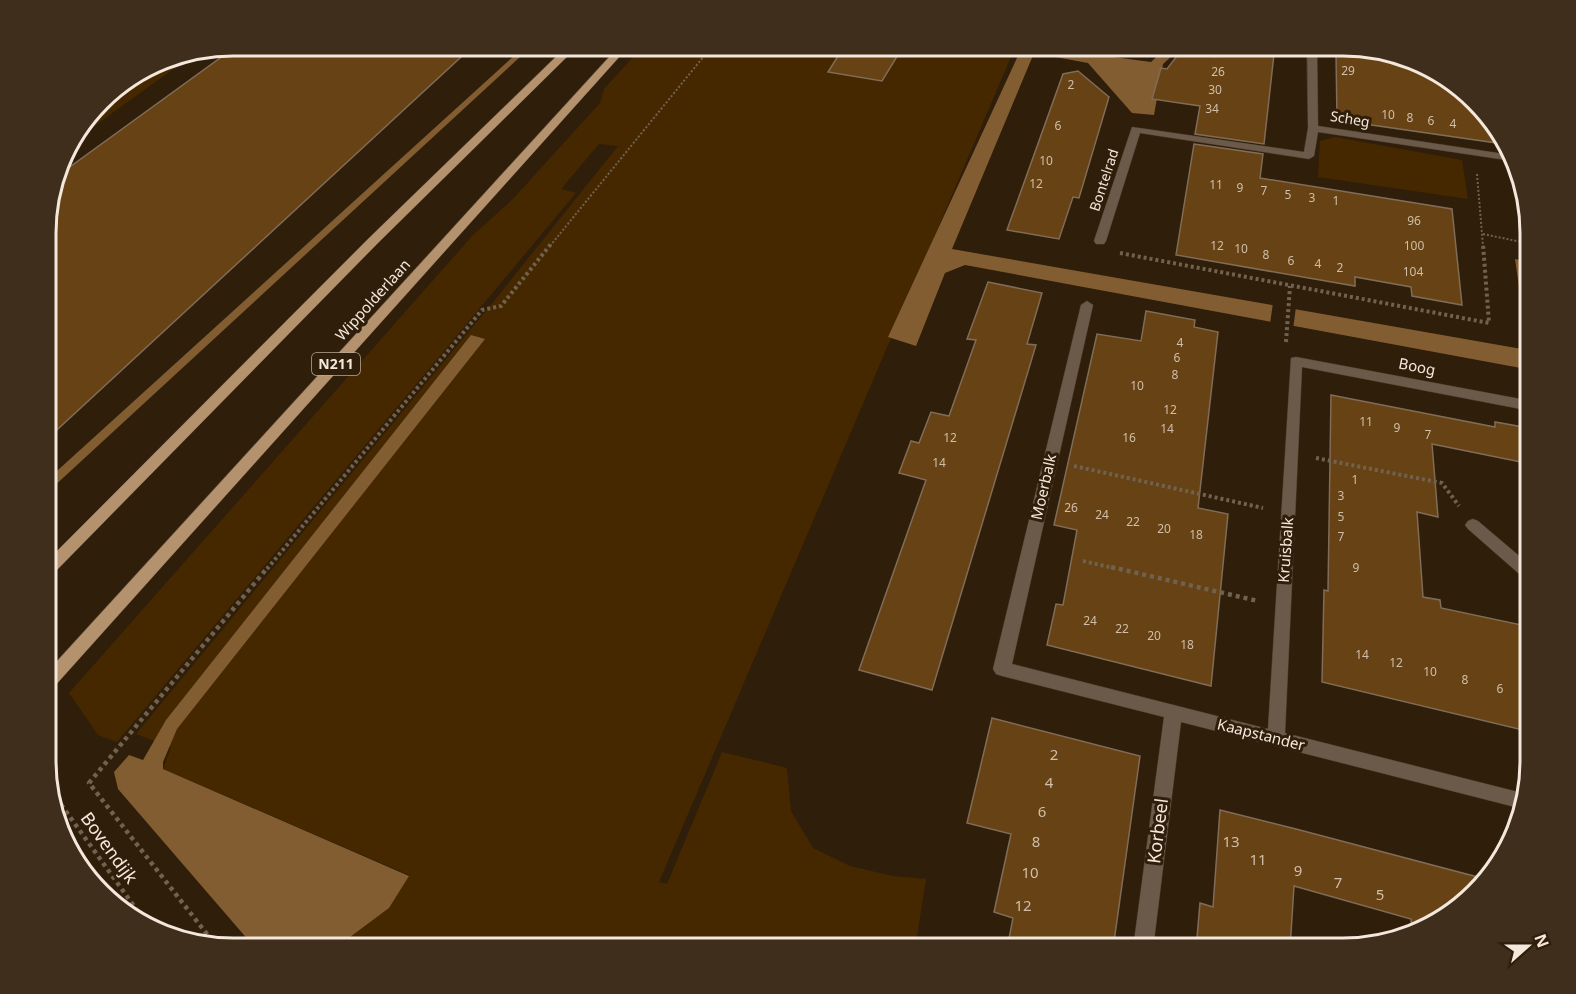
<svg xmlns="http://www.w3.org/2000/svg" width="1576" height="994" viewBox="0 0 1576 994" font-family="'Noto Sans',sans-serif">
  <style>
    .green { fill: #462800 }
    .water { fill: #835d32 }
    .pier { fill: #2f1e0a }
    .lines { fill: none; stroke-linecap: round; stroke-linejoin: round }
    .stream { fill: #835d32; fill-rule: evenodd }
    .building { fill: #664214; stroke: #816c57; stroke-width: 1.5 }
    .service-casing { stroke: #4b3a27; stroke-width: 1 }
    .minor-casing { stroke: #4b3a27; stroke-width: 1 }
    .primary-casing { stroke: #4b3a27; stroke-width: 1 }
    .path-far2 { stroke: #716250; stroke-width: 2; stroke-dasharray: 2 2; stroke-linecap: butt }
    .path-far1 { stroke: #716250; stroke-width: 4; stroke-dasharray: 3 3; stroke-linecap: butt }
    .path { stroke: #716250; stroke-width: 4.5; stroke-dasharray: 4 4; stroke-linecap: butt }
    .service { fill: #6b5a49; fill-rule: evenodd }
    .minor { fill: #6b5a49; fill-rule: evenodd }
    .primary { fill: #b4926d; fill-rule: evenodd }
    .labels { text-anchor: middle; stroke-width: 6; stroke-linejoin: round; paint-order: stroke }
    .number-label { font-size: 12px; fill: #d0beaa }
    .far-street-label { font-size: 14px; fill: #f4e8dc; stroke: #2f1e0a }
    .shield { fill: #2f1e0a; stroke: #b9ab9d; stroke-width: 1.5 }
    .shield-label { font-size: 14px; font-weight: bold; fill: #f4e8dc }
    .street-label { font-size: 15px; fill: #f4e8dc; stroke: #2f1e0a }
    .near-number-label { font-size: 15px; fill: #d0beaa }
    .near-street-label { font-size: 18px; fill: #f4e8dc; stroke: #2f1e0a }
    .rim { fill: none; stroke: #f4e8dc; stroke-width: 3 }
  </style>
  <rect width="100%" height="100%" fill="#2f1e0a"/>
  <g class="green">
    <polygon points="644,45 1016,45 659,882 667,884 722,752 787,768 791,811 813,848 850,866 893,876 926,879 915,949 334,949 389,908 409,875 163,769 171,747 136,734 490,306 618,146 599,144 561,189 576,193 117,742 98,735 69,693 473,235 512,200 600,103 604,89"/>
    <polygon points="197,52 68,145 108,92 161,59"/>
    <polygon points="1335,137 1462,160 1468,199 1318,177 1320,141"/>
  </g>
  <g class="water">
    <polygon points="1023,45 1151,62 1169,45 1184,45 1163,64 1154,115 1132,113 1088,63 1034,53 952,249 1528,350 1515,259 1531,262 1531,370 965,265 945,273 916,346 888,337"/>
    <polygon points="471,335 485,339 177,729 163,762 163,769 409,876 389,908 334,949 256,949 118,789 114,772 129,755 143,760 166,720"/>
  </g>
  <polygon class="pier" points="1273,303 1296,307 1293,329 1270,324"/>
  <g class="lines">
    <polygon class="stream" points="526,45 533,45 51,489 47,490 47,480"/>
  </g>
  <g class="building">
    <polygon points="238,45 474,45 47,439 47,208 56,177"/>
    <polygon points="845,45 904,45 882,81 828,72"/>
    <polygon points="1233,45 1275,45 1264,144 1195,134 1200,106 1152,99 1161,68 1167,69 1180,52 1216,57 1217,48 1233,51"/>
    <polygon points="1343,45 1404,55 1448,76 1494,126 1497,143 1337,120 1336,54 1342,54"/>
    <polygon points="1078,71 1109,97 1079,198 1073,197 1059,239 1007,230 1063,74"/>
    <polygon points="1194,144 1263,154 1260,178 1452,209 1462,305 1412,296 1411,287 1355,277 1355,286 1176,255"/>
    <polygon points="988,282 1042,293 1027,344 1036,345 932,690 859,670 926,480 899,473 911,441 919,443 931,412 949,416 976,340 967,339"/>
    <polygon points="1146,311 1195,320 1194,327 1218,332 1198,508 1228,514 1211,686 1047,645 1056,604 1063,605 1077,530 1054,525 1097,334 1141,341"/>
    <polygon points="1331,395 1495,427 1495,422 1523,427 1524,432 1531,433 1531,464 1432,444 1438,517 1417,512 1423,597 1440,600 1441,608 1531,627 1531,732 1322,682 1324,590 1328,591"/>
    <polygon points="992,718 1140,756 1113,949 1007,949 1013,918 994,912 1011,834 967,823"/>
    <polygon points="1220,810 1296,829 1485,879 1437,924 1412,932 1411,919 1294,886 1290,949 1196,949 1200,903 1213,907"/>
  </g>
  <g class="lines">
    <g class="service-casing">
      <polygon id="service" points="1473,519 1478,521 1531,566 1531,581 1525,579 1468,529 1465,525 1468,521"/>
    </g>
    <g class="minor-casing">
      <g id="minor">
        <polygon points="1307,45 1317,45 1318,126 1511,155 1513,161 1318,132 1314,156 1309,159 1140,133 1106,241 1104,244 1096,244 1094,241 1132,127 1304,152 1308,128"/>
        <polygon points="1087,301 1093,305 1012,664 1268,729 1291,358 1296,357 1531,401 1531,411 1302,367 1285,733 1522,793 1524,793 1519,808 1181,722 1153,949 1133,949 1164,717 1002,676 996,674 993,669 1081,305"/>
      </g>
    </g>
    <g class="primary-casing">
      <g id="primary">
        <polygon points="568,45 579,45 377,244 53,574 47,576 47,561 369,238"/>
        <polygon points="620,45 630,45 53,688 47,690 47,672"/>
      </g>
    </g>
    <g class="path-far2">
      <polyline points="1477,174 1483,246"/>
      <polyline points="1483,234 1531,244"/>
      <polyline points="550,246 713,45"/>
    </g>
    <g class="path-far1">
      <polyline points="1120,253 1489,323 1483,244"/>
      <polyline points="1286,342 1290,286"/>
      <polyline points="1316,458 1442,483 1459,506"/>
      <polyline points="1074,466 1263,508"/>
      <polyline points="1083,561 1118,569"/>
      <polyline points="267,569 482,310 501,306 551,244"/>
    </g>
    <g class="path">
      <polyline points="1111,567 1258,601"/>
      <polyline points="47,785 149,927"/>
      <polyline points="217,947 89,783 268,567"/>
    </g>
    <use href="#service" class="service"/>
    <use href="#minor" class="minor"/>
    <use href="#primary" class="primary"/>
  </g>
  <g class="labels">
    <g class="number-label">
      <text x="1348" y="75">29</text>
      <text x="1218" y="76">26</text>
      <text x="1071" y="89">2</text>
      <text x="1215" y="94">30</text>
      <text x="1212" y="113">34</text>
      <text x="1388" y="119">10</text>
      <text x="1410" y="122">8</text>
      <text x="1431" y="125">6</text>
      <text x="1453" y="128">4</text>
      <text x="1058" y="130">6</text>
      <text x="1046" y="165">10</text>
      <text x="1036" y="188">12</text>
      <text x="1216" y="189">11</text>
      <text x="1240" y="192">9</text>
      <text x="1264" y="195">7</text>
      <text x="1288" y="199">5</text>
      <text x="1312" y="202">3</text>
      <text x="1336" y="205">1</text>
      <text x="1414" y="225">96</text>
      <text x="1217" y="250">12</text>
      <text x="1414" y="250">100</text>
      <text x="1241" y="253">10</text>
      <text x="1266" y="259">8</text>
      <text x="1291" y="265">6</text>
      <text x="1318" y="268">4</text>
      <text x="1340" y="272">2</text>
      <text x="1413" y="276">104</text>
      <text x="1180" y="347">4</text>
      <text x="1177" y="362">6</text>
      <text x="1175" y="379">8</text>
      <text x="1137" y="390">10</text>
      <text x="1170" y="414">12</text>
      <text x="1366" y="426">11</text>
      <text x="1397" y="432">9</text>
      <text x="1167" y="433">14</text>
      <text x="1428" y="439">7</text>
      <text x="950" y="442">12</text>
      <text x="1129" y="442">16</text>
      <text x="939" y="467">14</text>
      <text x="1355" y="484">1</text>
      <text x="1341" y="500">3</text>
      <text x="1071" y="512">26</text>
      <text x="1102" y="519">24</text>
      <text x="1341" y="521">5</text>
      <text x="1133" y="526">22</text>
      <text x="1164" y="533">20</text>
      <text x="1196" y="539">18</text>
      <text x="1341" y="541">7</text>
      <text x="1356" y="572">9</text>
      <text x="1090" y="625">24</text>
      <text x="1122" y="633">22</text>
      <text x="1154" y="640">20</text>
      <text x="1187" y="649">18</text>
      <text x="1362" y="659">14</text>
      <text x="1396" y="667">12</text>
      <text x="1430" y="676">10</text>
      <text x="1465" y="684">8</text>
      <text x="1500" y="693">6</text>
    </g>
    <g class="far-street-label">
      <text transform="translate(1350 119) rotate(9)" y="5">Scheg</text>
      <text transform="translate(1104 180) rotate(-72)" y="5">Bontelrad</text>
    </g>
    <rect class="shield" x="312" y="353" width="48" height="22" rx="4.5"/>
    <g class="shield-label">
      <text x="336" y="369">N211</text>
    </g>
    <g class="street-label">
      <text transform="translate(373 300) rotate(-48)" y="5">Wippolderlaan</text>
      <text transform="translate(1417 367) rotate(11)" y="5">Boog</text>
      <text transform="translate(1044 487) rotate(-77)" y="5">Moerbalk</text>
      <text transform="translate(1286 550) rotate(-86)" y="5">Kruisbalk</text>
      <text transform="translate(1261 735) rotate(14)" y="5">Kaapstander</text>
    </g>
    <g class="near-number-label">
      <text x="1054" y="760">2</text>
      <text x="1049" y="788">4</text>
      <text x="1042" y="817">6</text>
      <text x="1036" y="847">8</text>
      <text x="1231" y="847">13</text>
      <text x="1258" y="865">11</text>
      <text x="1298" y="876">9</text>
      <text x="1030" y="878">10</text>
      <text x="1338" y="888">7</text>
      <text x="1380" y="900">5</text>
      <text x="1023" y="911">12</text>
    </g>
    <g class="near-street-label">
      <text transform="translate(1158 831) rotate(-83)" y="6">Korbeel</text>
      <text transform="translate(109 848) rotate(54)" y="6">Bovendijk</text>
    </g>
  </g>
  <path d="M0 0H1576V994H0ZM233 56H1343A177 177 0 0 1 1520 233V761A177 177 0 0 1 1343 938H233A177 177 0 0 1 56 761V233A177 177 0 0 1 233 56Z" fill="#3f2e1b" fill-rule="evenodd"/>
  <path class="rim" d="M233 56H1343A177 177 0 0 1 1520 233V761A177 177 0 0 1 1343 938H233A177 177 0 0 1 56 761V233A177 177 0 0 1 233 56Z"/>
  <g transform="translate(1528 946) rotate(69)" stroke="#2f1e0a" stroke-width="4.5" paint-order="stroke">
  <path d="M0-4.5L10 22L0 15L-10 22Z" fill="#f4e8dc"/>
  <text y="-9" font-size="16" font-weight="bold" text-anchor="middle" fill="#f4e8dc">N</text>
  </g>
</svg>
